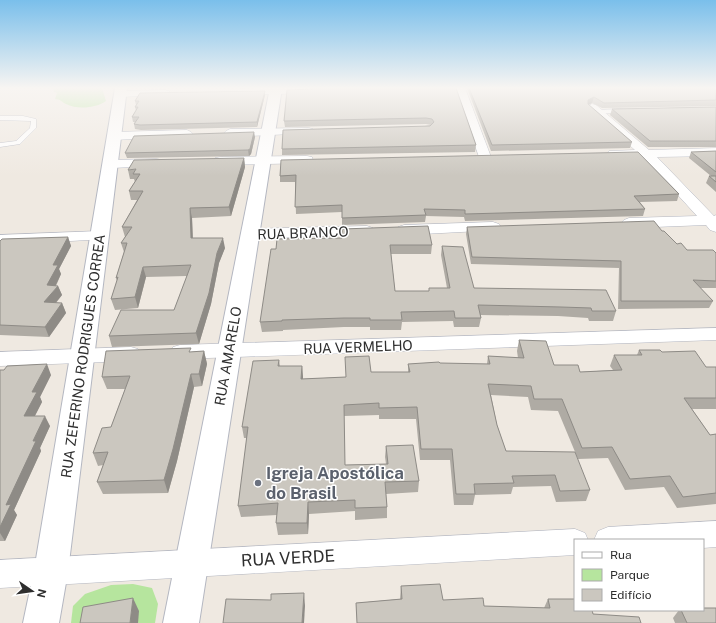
<svg xmlns="http://www.w3.org/2000/svg" width="716" height="623" viewBox="0 0 716 623" font-family="'Public Sans',sans-serif">
  <style>
    .green { fill: #b6e59e }
    .lines { fill: none; stroke-linecap: round; stroke-linejoin: round }
    .service-casing { stroke: #b4b7c1; stroke-width: 1 }
    .minor-casing { stroke: #b4b7c1; stroke-width: 1 }
    .tertiary-casing { stroke: #b4b7c1; stroke-width: 2 }
    .service { fill: #fff; fill-rule: evenodd }
    .minor { fill: #fff; fill-rule: evenodd }
    .tertiary { fill: #fff; fill-rule: evenodd }
    .wall { fill: #afaba4 }
    .shaded-wall { fill: #8e8b86 }
    .building { fill: #cbc7bf; stroke: #8e8b86 }
    .worship-dot { fill: #6b7280; stroke: #fff; stroke-width: 1.5 }
    .labels { text-anchor: middle; stroke-width: 3; stroke-linejoin: round; paint-order: stroke }
    .street-label { font-size: 14px; fill: #2e2e2e; stroke: #fff }
    .near-worship-label { font-size: 17px; font-weight: bold; fill: #5b616d; stroke: #fff; text-anchor: start }
    .near-street-label { font-size: 17px; fill: #2e2e2e; stroke: #fff }
  </style>
  <rect width="100%" height="100%" fill="#efe9e1"/>
  <g class="green">
    <path d="M 53,88 L 102,88 L 106,101 C 96,108 78,110 66,104 C 62,102 60,99 55,99 L 57,93 L 54,92 Z"/>
    <polygon points="133,584 152,588 158,604 155,623 71,623 73,606 85,594 111,585"/>
  </g>
  <g class="lines">
    <g class="service-casing">
      <g id="service">
        <polygon points="623,109 626,111 625,112 597,114 594,112 597,110"/>
        <polygon points="0,116 23,116 36,119 36,128 20,144 0,147 0,143 16,141 30,128 31,121 0,120"/>
      </g>
    </g>
    <g class="minor-casing">
      <g id="minor">
        <polygon points="259,88 317,88 318,90 313,93 240,95 235,92 240,89"/>
        <polygon points="455,88 465,88 491,157 489,160 481,160 479,157"/>
        <polygon points="165,90 169,91 170,93 169,95 120,97 115,94 120,91"/>
        <polygon points="592,104 596,105 649,150 716,148 716,156 657,157 714,216 716,215 716,232 710,230 706,225 629,228 624,226 621,223 624,220 629,218 697,216 643,157 609,157 607,154 609,151 635,150 588,109 587,107"/>
        <polygon points="309,128 313,129 315,131 313,133 230,137 226,135 224,133 226,131 230,129"/>
        <polygon points="187,130 191,132 193,134 191,136 114,140 110,139 108,136 110,133 114,132"/>
        <polygon points="307,156 312,157 313,160 312,163 220,165 215,164 214,161 215,158 220,157"/>
        <polygon points="157,159 162,160 163,163 162,166 110,168 105,167 104,164 105,161 110,160"/>
        <polygon points="493,222 499,224 501,227 499,230 404,235 398,233 396,230 398,227 404,225"/>
        <polygon points="367,226 373,228 375,231 373,234 249,239 243,237 241,234 243,231 249,229"/>
        <polygon points="100,231 106,233 108,236 106,239 0,245 0,235"/>
        <polygon points="716,328 716,340 180,359 173,357 170,352 173,347 180,345"/>
        <polygon points="131,347 138,349 141,354 138,359 131,361 0,366 0,352"/>
        <polygon points="716,521 716,547 703,548 703,540 594,540 598,531 608,527"/>
        <polygon points="575,529 585,533 588,540 575,540 575,555 0,588 0,560"/>
      </g>
    </g>
    <g class="tertiary-casing">
      <g id="tertiary">
        <polygon points="115,88 127,88 68,571 59,623 23,623 34,571"/>
        <polygon points="270,88 282,88 199,623 163,623"/>
      </g>
    </g>
    <use href="#service" class="service"/>
    <use href="#minor" class="minor"/>
    <use href="#tertiary" class="tertiary"/>
  </g>
  <g class="wall">
    <polygon points="456,88 476,145 475,152 282,155 282,149 431,125 426,124 285,127 284,121"/>
    <polygon points="467,88 716,88 716,106 602,108 592,103 588,105 632,142 630,148 491,151"/>
    <polygon points="265,95 257,127 141,130 135,129 134,124 135,122 133,122 132,117 136,111 135,107 136,105 135,101"/>
    <polygon points="716,107 716,147 648,147 610,115 612,109"/>
    <polygon points="255,137 251,154 249,156 127,158 125,153"/>
    <polygon points="716,151 716,192 706,183 709,176 711,176 689,158 691,152"/>
    <polygon points="244,158 245,167 231,216 192,218 193,238 225,248 219,263 211,304 199,344 112,347 109,336 174,310 187,276 146,277 138,308 115,310 111,299 117,281 116,278 124,252 121,243 125,237 122,227 137,200 131,200 129,191 135,182 134,179 130,179 128,170"/>
    <polygon points="281,160 679,194 677,201 640,202 645,209 643,216 465,221 464,217 426,216 425,222 342,225 342,212 296,214 295,182 280,182 280,176"/>
    <polygon points="467,227 662,231 677,244 687,250 716,253 716,288 700,288 713,301 709,308 618,309 619,268 471,264 466,234"/>
    <polygon points="68,237 71,246 59,269 61,274 56,286 58,286 62,295 56,303 62,303 66,313 49,337 0,335 0,241"/>
    <polygon points="277,239 432,245 431,254 391,254 395,291 429,291 447,288 441,255 442,246 474,288 616,311 613,321 589,321 588,318 558,316 480,315 481,318 479,327 454,327 453,321 402,322 401,330 370,330 370,327 344,327 283,330 283,331 262,332 260,322 276,249"/>
    <polygon points="519,340 554,365 580,372 613,370 610,366 614,355 637,355 639,350 662,352 706,367 716,367 716,409 692,409 710,435 716,434 716,504 677,508 664,487 625,490 608,458 578,459 558,411 531,410 528,397 491,395 497,425 506,451 590,490 586,501 556,502 551,486 513,487 511,494 475,495 473,505 454,505 450,460 420,460 416,419 379,419 379,415 344,416 345,465 386,464 385,457 386,446 419,481 418,492 386,494 387,507 387,518 355,520 355,511 309,514 308,534 278,535 276,523 277,515 241,517 238,506 247,438 244,438 242,427 279,360 280,366 302,366 303,379 346,377 371,372 408,372 408,364 487,364 488,356 518,358 517,351"/>
    <polygon points="204,351 207,364 202,386 194,387 177,461 168,493 103,494 97,482 103,465 98,466 93,453 111,427 125,389 107,389 102,377 191,352"/>
    <polygon points="0,370 51,375 40,397 42,402 35,416 50,426 40,448 41,451 14,510 17,515 5,541 0,541"/>
    <polygon points="401,586 443,600 484,606 544,608 548,599 593,614 641,623 357,623 356,603 400,599"/>
    <polygon points="679,610 703,610 716,623 675,623 673,618"/>
  </g>
  <g class="shaded-wall">
    <polygon points="265,91 265,95 257,127 257,122"/>
    <polygon points="594,97 592,103 586,106 588,100"/>
    <polygon points="254,132 255,137 251,154 249,156 248,150"/>
    <polygon points="244,158 245,167 231,216 229,207"/>
    <polygon points="190,208 192,218 193,248 191,238"/>
    <polygon points="68,237 71,246 59,269 61,274 52,293 58,286 62,295 48,312 44,302 47,285 53,265"/>
    <polygon points="223,238 225,248 219,263 211,304 199,344 196,333 217,253"/>
    <polygon points="143,267 146,277 138,308 135,297"/>
    <polygon points="62,303 66,313 49,337 45,327"/>
    <polygon points="204,351 207,364 202,386 199,374"/>
    <polygon points="47,364 51,375 40,397 42,402 29,427 24,416 32,392"/>
    <polygon points="302,366 303,377 302,390 301,379"/>
    <polygon points="191,374 194,387 177,461 168,493 164,480"/>
    <polygon points="45,416 50,426 40,448 41,451 14,510 17,515 5,541 0,533 0,527 6,505 33,441"/>
    <polygon points="308,502 309,514 308,534 307,523"/>
    <polygon points="304,593 305,606 304,623 302,623"/>
    <polygon points="133,598 139,611 138,623 130,623"/>
  </g>
  <g class="building">
    <polygon points="339,88 456,88 476,145 282,149 283,130 430,126 434,122 432,119 426,118 284,121 287,90"/>
    <polygon points="469,88 716,88 716,100 604,103 594,97 588,100 588,104 632,142 492,145"/>
    <polygon points="265,91 257,122 140,125 134,124 139,117 132,117 138,107 135,107 139,101 135,101 140,93"/>
    <polygon points="716,107 716,141 650,141 612,109"/>
    <polygon points="254,132 250,149 248,150 125,153 134,136"/>
    <polygon points="716,151 716,172 691,152"/>
    <polygon points="638,152 679,194 634,196 645,209 465,214 465,210 424,209 426,215 342,218 342,205 295,207 296,175 280,176 281,160"/>
    <polygon points="244,158 229,207 190,208 191,238 223,238 217,253 209,293 196,333 109,336 121,310 174,310 191,265 143,267 135,297 111,299 118,277 116,278 127,243 121,243 132,227 122,227 143,191 129,191 140,174 133,174 136,169 128,170 134,160"/>
    <polygon points="709,176 716,176 716,182"/>
    <polygon points="654,221 662,231 664,231 677,244 681,243 687,250 713,250 716,253 716,281 693,280 713,301 621,301 621,261 472,257 467,227"/>
    <polygon points="428,226 432,245 390,245 395,291 429,291 429,288 450,288 442,246 463,247 474,288 606,290 616,311 592,311 591,308 561,307 478,305 481,318 455,318 454,311 401,312 402,320 370,320 370,318 344,318 282,320 282,321 260,322 271,249 276,249 277,239 342,238 342,229"/>
    <polygon points="68,237 53,265 58,265 47,285 58,286 44,302 62,303 45,327 0,325 0,241 2,239"/>
    <polygon points="519,340 546,341 554,365 578,365 580,372 622,370 614,355 642,355 639,350 660,350 662,352 695,351 706,367 716,367 716,398 684,398 710,435 716,434 716,493 683,497 670,476 630,479 612,447 582,448 562,399 534,399 531,386 488,384 497,425 506,451 575,452 590,490 560,491 555,475 512,476 514,483 474,484 475,494 456,494 452,449 421,449 417,407 379,408 379,403 344,405 345,465 388,464 386,446 413,445 419,481 385,482 387,507 355,508 355,500 308,502 307,523 276,523 278,503 238,506 248,427 242,427 253,361 279,360 278,366 302,366 301,379 346,377 345,357 369,356 371,372 410,372 408,364 439,362 440,363 490,364 488,356 524,358"/>
    <polygon points="191,348 189,352 204,351 199,374 191,374 173,449 164,480 97,482 108,452 93,453 102,428 111,427 130,376 102,377 106,351"/>
    <polygon points="47,364 32,392 37,392 24,416 45,416 33,441 36,441 6,505 11,504 0,527 0,370 4,370 7,366"/>
    <polygon points="440,584 443,600 483,598 484,606 550,608 548,599 575,599 575,610 592,610 593,614 639,617 641,623 357,623 356,603 402,599 401,586"/>
    <polygon points="304,593 302,623 223,623 226,599 271,600 271,594"/>
    <polygon points="133,598 130,623 80,623 83,607"/>
    <polygon points="703,608 716,608 716,623 687,623 681,610 703,610"/>
  </g>
  <linearGradient id="sky" x2="0" y2="1"><stop stop-color="#7abfeb"/><stop offset="0.5" stop-color="#f8f5f2"/><stop offset="1" stop-color="#f8f5f2" stop-opacity="0"/></linearGradient>
  <rect width="716" height="176" fill="url(#sky)"/>
  <circle class="worship-dot" cx="258" cy="483" r="4"/>
  <g class="labels">
    <g class="street-label">
      <text transform="translate(303 233) rotate(-2)" y="5">RUA BRANCO</text>
      <text transform="translate(358 347) rotate(-2)" y="5">RUA VERMELHO</text>
      <text transform="translate(83 356) rotate(-82)" y="5">RUA ZEFERINO RODRIGUES CORREA</text>
      <text transform="translate(228 356) rotate(-80)" y="5">RUA AMARELO</text>
    </g>
    <g class="near-worship-label">
      <text x="266" y="479">Igreja Apostólica<tspan x="266" dy="20">do Brasil</tspan></text>
    </g>
    <g class="near-street-label">
      <text transform="translate(288 558) rotate(-3)" y="6">RUA VERDE</text>
    </g>
  </g>
  <rect x="574" y="539" width="130" height="72" fill="#ffffff" stroke="#ababab"/>
  <rect x="582" y="552" width="20" height="6" fill="#ffffff" stroke="#ababab"/>
  <text x="610" y="559" font-size="12" fill="#2e2e2e">Rua</text>
  <rect x="582" y="569" width="20" height="12" fill="#b6e59e" stroke="#ababab"/>
  <text x="610" y="579" font-size="12" fill="#2e2e2e">Parque</text>
  <rect x="582" y="589" width="20" height="12" fill="#cbc7bf" stroke="#ababab"/>
  <text x="610" y="599" font-size="12" fill="#2e2e2e">Edifício</text>
  <g transform="translate(32 591) rotate(103)" stroke="#ffffff" stroke-width="3" paint-order="stroke">
  <path d="M0-3L7 15L0 10L-7 15Z" fill="#2e2e2e"/>
  <text y="-6" font-size="11" font-weight="bold" text-anchor="middle" fill="#2e2e2e">N</text>
  </g>
</svg>
